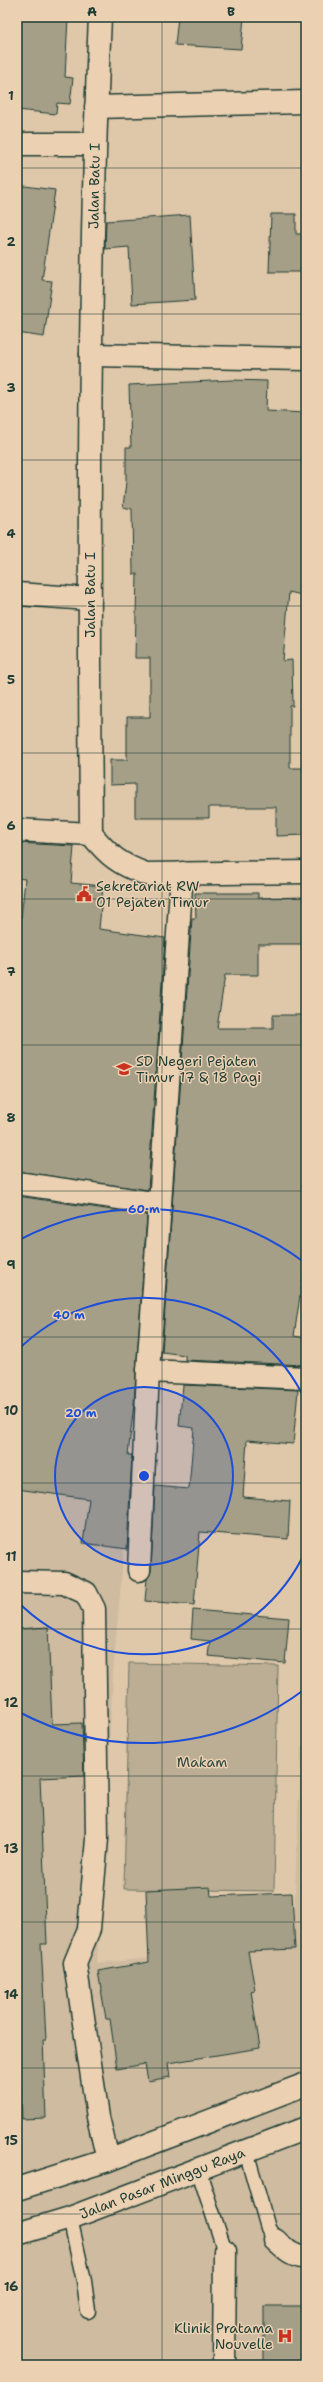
<svg xmlns="http://www.w3.org/2000/svg" width="323" height="2382" viewBox="0 0 323 2382" font-family="'Shantell Sans',sans-serif">
  <style>
    .built { fill: #cebba0 }
    .green { fill: #bcae94; stroke: #6e7664 }
    .building { fill: #a59f88; stroke: #1f3d34 }
    .lines { fill: none; stroke-linecap: round; stroke-linejoin: round }
    .lane-casing { stroke: #1f3d34; stroke-width: 17 }
    .street-casing { stroke: #1f3d34; stroke-width: 25 }
    .primary-casing { stroke: #1f3d34; stroke-width: 25 }
    .lane { stroke: #ebd0b2; stroke-width: 14 }
    .street { stroke: #ebd0b2; stroke-width: 22 }
    .primary { stroke: #ebd0b2; stroke-width: 22 }
    .grid { fill: none; stroke: #1f3d34; stroke-width: 1; stroke-opacity: 0.55 }
    .ring { fill: none; stroke: #1d4ed8; stroke-width: 2 }
    .labels { text-anchor: middle; stroke-width: 3; stroke-linejoin: round; paint-order: stroke }
    .street-label { font-size: 14px; fill: #1f3d34; stroke: #ebd0b2 }
    .poi-label { font-size: 14px; fill: #1f3d34; stroke: #ebd0b2; text-anchor: start }
    .park-label { font-size: 14px; fill: #2f483e; stroke: #ebd0b2 }
    .centre { fill: #1d4ed8; stroke: #ebd0b2; stroke-width: 2 }
    .ring-label { font-size: 12px; text-anchor: middle; font-weight: bold; fill: #1d4ed8; stroke: #ebd0b2; stroke-width: 3; stroke-linejoin: round; paint-order: stroke }
    .neatline { fill: none; stroke: #1f3d34; stroke-width: 1.5 }
    .grid-label { font-size: 13px; text-anchor: middle; font-weight: bold; fill: #1f3d34 }
  </style>
  <rect width="100%" height="100%" fill="#dfc7aa"/>
  <filter id="ink" filterUnits="userSpaceOnUse"><feTurbulence type="fractalNoise" baseFrequency=".025" numOctaves="2"/><feDisplacementMap in="SourceGraphic" scale="8" xChannelSelector="R" yChannelSelector="G"/><feConvolveMatrix kernelMatrix="1 2 1 2 8 2 1 2 1" color-interpolation-filters="sRGB"/></filter>
  <g filter="url(#ink)">
    <polygon class="built" points="17,1431 132,1454 113,1674 97,1963 293,1946 301,1745 306,1746 306,2365 17,2365"/>
    <polygon class="green" points="129,1663 278,1666 274,1891 124,1889"/>
    <g class="building">
      <polygon points="17,17 68,17 65,77 73,78 70,104 57,103 56,114 17,110"/>
      <polygon points="178,17 244,17 241,49 175,45"/>
      <polygon points="17,185 55,190 42,280 52,281 44,337 17,333"/>
      <polygon points="271,214 296,214 296,234 306,234 306,272 269,272"/>
      <polygon points="190,215 195,300 132,304 129,247 105,249 106,221"/>
      <polygon points="232,380 267,381 266,411 306,413 306,596 289,592 283,661 292,660 293,706 290,706 290,768 306,768 306,835 276,836 276,807 209,807 209,818 135,818 135,784 110,785 110,760 127,760 127,717 150,717 150,658 135,658 137,574 133,574 132,509 123,507 126,482 126,447 131,447 129,385"/>
      <polygon points="17,843 74,846 71,883 103,886 99,929 165,938 148,1190 17,1171 17,959 25,879 17,878"/>
      <polygon points="195,893 258,893 258,898 306,897 306,944 258,944 258,975 225,975 217,1028 273,1028 273,1015 306,1015 306,1270 304,1270 294,1336 306,1338 306,1365 185,1360 185,1355 162,1352 192,918 196,918"/>
      <polygon points="17,1196 147,1215 134,1404 128,1455 132,1455 127,1549 83,1543 89,1499 17,1489"/>
      <polygon points="183,1385 298,1390 293,1444 247,1440 243,1497 290,1501 288,1539 200,1532 194,1605 145,1601 147,1579 151,1571 155,1486 189,1489 194,1428 179,1426"/>
      <polygon points="193,1610 289,1618 285,1663 208,1656 210,1641 191,1639"/>
      <polygon points="48,1627 52,1724 82,1723 84,1776 40,1778 47,1944 41,1944 46,2040 43,2040 46,2118 22,2119 19,2042 17,2042 17,1629"/>
      <polygon points="210,1887 211,1896 292,1893 295,1949 248,1951 255,1990 251,1991 260,2048 168,2063 170,2077 148,2081 145,2064 117,2069 110,2019 106,2019 98,1971 149,1962 146,1890"/>
      <rect x="264" y="2306" width="42" height="59"/>
    </g>
    <g class="lines">
      <g class="lane-casing">
        <g id="lane">
          <polyline points="246,2151 268,2228 275,2240"/>
          <polyline points="198,2169 225,2251"/>
          <polyline points="70,2218 84,2281 88,2311"/>
        </g>
      </g>
      <g class="street-casing">
        <g id="street">
          <polyline points="96,107 306,102"/>
          <polyline points="17,144 95,144"/>
          <polyline points="91,355 306,359"/>
          <polyline points="17,594 90,599"/>
          <path d="M 17,830 L 91,834 C 109,856 119,864 146,874 L 306,872"/>
          <path d="M 91,834 C 89,562 88,289 100,17"/>
          <polyline points="17,1183 160,1204 148,1371 306,1378"/>
          <polyline points="160,1204 182,873"/>
          <polyline points="139,1570 148,1371"/>
          <polyline points="17,1582 64,1583 86,1593 94,1609 97,1839 89,1929 75,1963 98,2117 108,2160"/>
          <path d="M 275,2240 C 284,2248 292,2258 306,2257"/>
          <polyline points="224,2365 225,2251"/>
        </g>
      </g>
      <g class="primary-casing">
        <g id="primary">
          <polyline points="17,2189 108,2160 306,2084"/>
          <polyline points="17,2234 70,2218 306,2128"/>
        </g>
      </g>
      <use href="#lane" class="lane"/>
      <use href="#street" class="street"/>
      <use href="#primary" class="primary"/>
    </g>
  </g>
  <path class="grid" d="M 162,17 L 162,2365M 17,168 L 306,168M 17,314 L 306,314M 17,460 L 306,460M 17,606 L 306,606M 17,753 L 306,753M 17,899 L 306,899M 17,1045 L 306,1045M 17,1191 L 306,1191M 17,1337 L 306,1337M 17,1483 L 306,1483M 17,1629 L 306,1629M 17,1776 L 306,1776M 17,1922 L 306,1922M 17,2068 L 306,2068M 17,2214 L 306,2214"/>
  <circle cx="144" cy="1476" r="89" fill="#1d4ed8" fill-opacity=".12"/>
  <g class="ring">
    <circle cx="144" cy="1476" r="89"/>
    <path d="M306 1550A178 178 0 0 1 17 1601M17 1351A178 178 0 0 1 306 1402"/>
    <path d="M305 1689A267 267 0 0 1 19 1712M19 1240A267 267 0 0 1 305 1263"/>
  </g>
  <defs>
    <g id="civic-bare" transform="scale(1.2)"><path d="M-.6-6.5H3V-4.5H.6V-3L4-1V1h2V6H-6V1h2V-1L-.6-3ZM-1.2 2.5V6h2.4V2.5Z" fill="#c8321e" stroke="#ebd0b2" stroke-width="2.5" paint-order="stroke"/></g>
    <g id="school-bare" transform="scale(1.2)"><path d="M0-5L7-2L0 1L-7-2ZM-4 1L0 2.5L4 1V4Q0 6-4 4Z" fill="#c8321e" stroke="#ebd0b2" stroke-width="2.5" paint-order="stroke"/></g>
    <g id="hospital-bare" transform="scale(1.2)"><path d="M-5-5h3v3.5h4V-5h3V5h-3V1.5h-4V5h-3Z" fill="#c8321e" stroke="#ebd0b2" stroke-width="2.5" paint-order="stroke"/></g>
  </defs>
  <g fill-rule="evenodd">
    <use href="#civic-bare" x="84" y="894"/>
    <use href="#school-bare" x="124" y="1069"/>
    <use href="#hospital-bare" x="285" y="2336"/>
  </g>
  <g class="labels">
    <g class="street-label">
      <text transform="translate(94 186) rotate(-89)" y="5">Jalan Batu I</text>
      <text transform="translate(90 595) rotate(-90)" y="5">Jalan Batu I</text>
      <text transform="translate(162 2183) rotate(-21)" y="5">Jalan Pasar Minggu Raya</text>
    </g>
    <g class="poi-label">
      <text x="96" y="891">Sekretariat RW<tspan x="96" dy="16">01 Pejaten Timur</tspan></text>
      <text x="136" y="1066">SD Negeri Pejaten<tspan x="136" dy="16">Timur 17 &amp; 18 Pagi</tspan></text>
      <text x="273" y="2333" text-anchor="end">Klinik Pratama<tspan x="273" dy="16">Nouvelle</tspan></text>
    </g>
    <g class="park-label">
      <text x="202" y="1767">Makam</text>
    </g>
  </g>
  <circle cx="144" cy="1476" r="6" class="centre"/>
  <g class="ring-label">
    <text x="144" y="1213">60 m</text>
    <text x="69" y="1319">40 m</text>
    <text x="81" y="1417">20 m</text>
  </g>
  <rect width="323" height="2382" fill="none" stroke="#ebd0b2" stroke-width="44"/>
  <rect x="22" y="22" width="279" height="2338" class="neatline"/>
  <g class="grid-label">
    <text x="92" y="16">A</text>
    <text x="231" y="16">B</text>
    <text x="11" y="100">1</text>
    <text x="11" y="246">2</text>
    <text x="11" y="392">3</text>
    <text x="11" y="538">4</text>
    <text x="11" y="684">5</text>
    <text x="11" y="830">6</text>
    <text x="11" y="976">7</text>
    <text x="11" y="1122">8</text>
    <text x="11" y="1269">9</text>
    <text x="11" y="1415">10</text>
    <text x="11" y="1561">11</text>
    <text x="11" y="1707">12</text>
    <text x="11" y="1853">13</text>
    <text x="11" y="1999">14</text>
    <text x="11" y="2145">15</text>
    <text x="11" y="2291">16</text>
  </g>
</svg>
